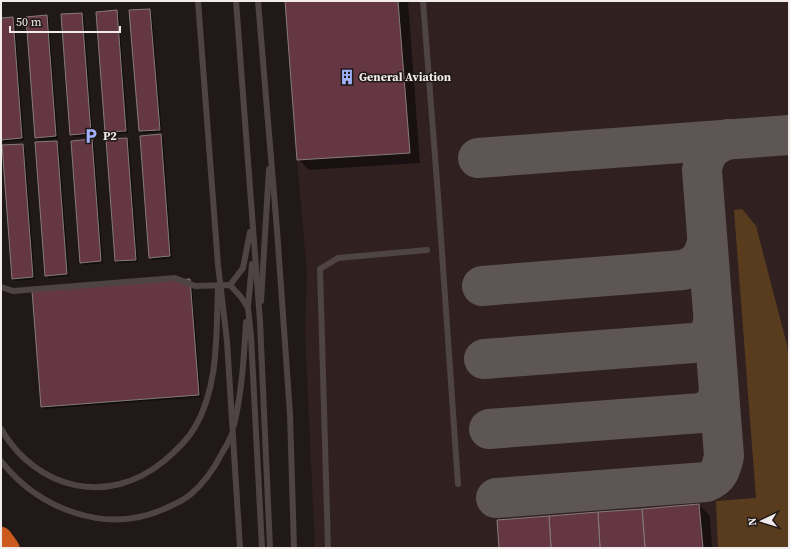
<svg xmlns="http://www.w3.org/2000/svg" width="790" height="549" font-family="'Source Serif 4',serif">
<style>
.built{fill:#302120}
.green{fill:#583c1d}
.shadow{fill:#0007}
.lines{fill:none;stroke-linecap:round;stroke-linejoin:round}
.taxiway{stroke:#5d5655;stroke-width:40}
.building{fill:#653745;stroke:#857b7d}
.lane{stroke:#4d4443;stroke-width:6}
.highway{stroke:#ca5a1e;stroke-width:21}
.labels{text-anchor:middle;stroke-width:3;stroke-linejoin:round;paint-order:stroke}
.poi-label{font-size:12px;font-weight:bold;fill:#f1ebeb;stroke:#211918;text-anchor:start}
</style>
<rect width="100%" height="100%" fill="#211918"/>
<path class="built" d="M285,1H789V548H315L305,331L307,273L297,160Z"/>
<path class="green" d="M742,209L756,226L787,345L789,365V548H718L716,501L756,498L734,210Z"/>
<g class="shadow">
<path d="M286,1H408L420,163L309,170L298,159Z"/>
<path d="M150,10L152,12L162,132L142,133L140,131Z"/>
<path d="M116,11L119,14L128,133L109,134L106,132Z"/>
<path d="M82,14L84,16L93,136L74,137L71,135Z"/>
<path d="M47,16L49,19L58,139L39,140L36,138Z"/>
<path d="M13,18L15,21L24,140L4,142L2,139L1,131V19Z"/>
<path d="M160,135L163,137L172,258L153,260L150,257Z"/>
<path d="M126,139L129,141L138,262L119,263L116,261Z"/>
<path d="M91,140L94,143L103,263L84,265L81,263Z"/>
<path d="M57,142L59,145L69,276L49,278L46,275Z"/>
<path d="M23,145L25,148L35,279L15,281L13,279Z"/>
<path d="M189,280L192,283L201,397L44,409L42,406Z"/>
<path d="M699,505L710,516L712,548H500Z"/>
</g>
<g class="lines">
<g class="taxiway">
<path d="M478,158L789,135"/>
<path d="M482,286L683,270C699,264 703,258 707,242"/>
<path d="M484,359L693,343C706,341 710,334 713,323"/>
<path d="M489,429L701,413C713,408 715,405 719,393"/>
<path d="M496,498L706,482C719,477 721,469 724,456L702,170C705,152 711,146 728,139"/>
</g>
</g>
<g class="building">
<path d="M285,1H398L410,153L297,160Z"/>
<path d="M150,9L160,130L139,131L129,10Z"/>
<path d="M117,10L126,131L105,132L96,12Z"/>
<path d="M82,13L91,133L70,135L61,14Z"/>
<path d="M47,15L56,136L35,138L26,17Z"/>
<path d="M13,17L22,138L1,140V18Z"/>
<path d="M161,134L170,256L149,258L140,136Z"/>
<path d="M127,138L136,260L115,261L106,139Z"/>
<path d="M92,139L101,261L80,263L71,141Z"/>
<path d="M57,141L67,274L45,276L35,142Z"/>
<path d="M23,144L33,277L12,279L2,145Z"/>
<path d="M190,279L199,395L41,407L32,291Z"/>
<path d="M699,504L703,548H645L642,509Z"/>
<path d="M642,509L645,548H600L598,512Z"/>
<path d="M598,512L600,548H551L549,516Z"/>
<path d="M549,516L551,548H499L497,520Z"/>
</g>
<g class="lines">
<g class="lane">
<path d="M198,1L218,265L227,341L240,548"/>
<path d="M236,1L260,321L270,548"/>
<path d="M258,1L277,230L290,414L294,548"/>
<path d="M423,1L438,195L458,484"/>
<path d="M230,285L243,268L250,232"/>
<path d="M1,287L13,291L175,278L195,286L230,285L241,297L248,308L251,336L262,548"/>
<path d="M261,301L269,169"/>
<path d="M248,306L252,264"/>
<path d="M234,425C242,392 244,356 246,322"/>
<path d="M1,429C37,490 108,507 164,461C176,451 187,441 195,427C219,386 216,334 218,288"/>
<path d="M1,461C39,509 105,535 164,509C173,505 183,501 191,494C204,483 214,469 222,453C226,447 229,441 232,434"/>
<path d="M328,548L320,269L338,258L427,250"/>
</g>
<path class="highway" d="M1,537L9,548"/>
</g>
<defs>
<symbol id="building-bare" viewBox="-9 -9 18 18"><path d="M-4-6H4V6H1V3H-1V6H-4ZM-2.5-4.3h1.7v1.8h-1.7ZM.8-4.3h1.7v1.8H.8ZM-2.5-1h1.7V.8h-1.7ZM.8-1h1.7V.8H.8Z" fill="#a2b2fd" stroke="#211918" stroke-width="2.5" paint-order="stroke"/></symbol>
<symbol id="parking-bare" viewBox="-9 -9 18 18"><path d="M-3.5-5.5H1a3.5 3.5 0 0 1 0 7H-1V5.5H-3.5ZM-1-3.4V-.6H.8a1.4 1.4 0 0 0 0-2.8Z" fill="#a2b2fd" stroke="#211918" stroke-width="2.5" paint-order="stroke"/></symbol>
</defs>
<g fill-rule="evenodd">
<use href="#building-bare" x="336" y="66" width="22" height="22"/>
<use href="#parking-bare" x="80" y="125" width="22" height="22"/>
</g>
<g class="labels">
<g class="poi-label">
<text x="359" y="81">General Aviation</text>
<text x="103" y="140">P2</text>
</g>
</g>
<rect width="790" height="549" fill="none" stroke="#f1ebeb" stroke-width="4"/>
<g transform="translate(762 521) rotate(266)" stroke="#211918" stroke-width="3" paint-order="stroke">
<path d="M0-3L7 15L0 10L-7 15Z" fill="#f1ebeb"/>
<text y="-6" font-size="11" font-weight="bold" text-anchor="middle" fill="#f1ebeb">N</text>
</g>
<path d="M10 26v6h110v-6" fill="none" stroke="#f1ebeb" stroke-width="2"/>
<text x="16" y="26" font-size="12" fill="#f1ebeb" stroke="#211918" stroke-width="3" paint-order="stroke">50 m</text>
</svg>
